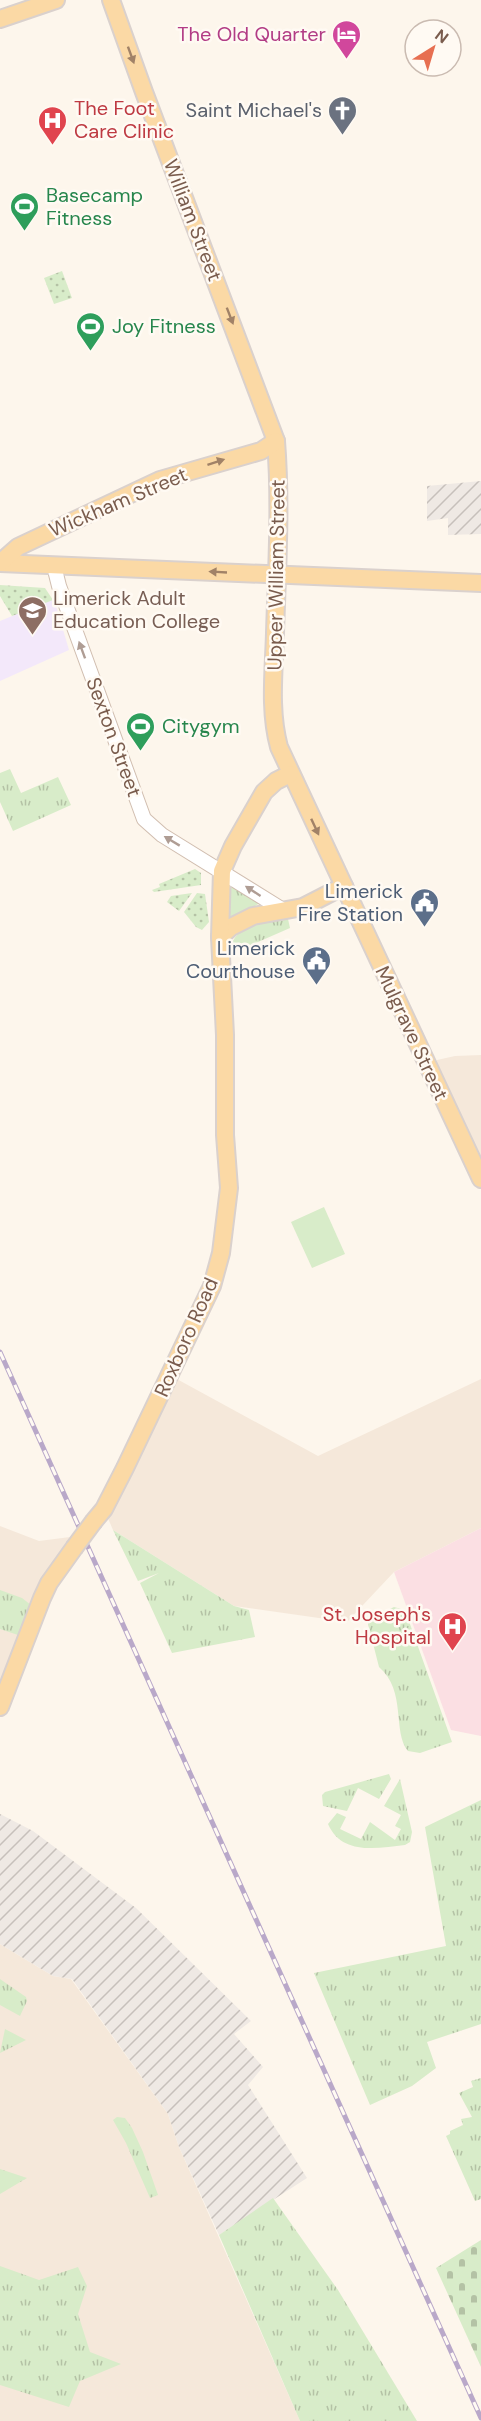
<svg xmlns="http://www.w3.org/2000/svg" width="481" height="2421" font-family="'DM Sans',sans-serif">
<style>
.residential{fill:#f5e8da}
.industrial{fill:url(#industrial-furrows)}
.education{fill:#f3e8fa}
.medical{fill:#fbdfe3}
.grass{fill:url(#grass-tufts)}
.cemetery{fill:url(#cemetery-stones)}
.park{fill:url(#park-dots)}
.garden{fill:#d8ecc9}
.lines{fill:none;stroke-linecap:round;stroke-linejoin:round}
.minor-casing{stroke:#d1beb0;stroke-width:16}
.major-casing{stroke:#dad1cd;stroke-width:20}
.minor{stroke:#fff;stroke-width:14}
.major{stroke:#fbd9a5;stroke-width:16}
.rail-casing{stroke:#b9a8c9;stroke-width:5}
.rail{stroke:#fffaf3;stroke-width:3;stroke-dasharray:9;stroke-linecap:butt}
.major-bridge-casing{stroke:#dad1cd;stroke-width:20;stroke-linecap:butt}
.major-bridge{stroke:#fbd9a5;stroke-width:16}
.oneway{fill:#a18267}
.oneway2{fill:#af9d94}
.labels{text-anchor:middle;stroke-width:5;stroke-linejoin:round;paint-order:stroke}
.hotel-label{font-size:20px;fill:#b23c85;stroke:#fffaf3;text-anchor:end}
.health-label{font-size:20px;fill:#be3a42;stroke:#fffaf3;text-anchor:start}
.worship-label{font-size:20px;fill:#5b616d;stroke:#fffaf3;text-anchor:end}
.leisure-label{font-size:20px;fill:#27864d;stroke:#fffaf3;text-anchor:start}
.street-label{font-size:20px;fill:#7a5c4d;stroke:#fffaf3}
.education-label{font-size:20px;fill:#785e54;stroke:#fffaf3;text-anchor:start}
.service-label{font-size:20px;fill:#4e5e75;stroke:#fffaf3;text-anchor:end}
</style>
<defs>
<pattern id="industrial-furrows" width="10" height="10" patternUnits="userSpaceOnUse" patternTransform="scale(1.5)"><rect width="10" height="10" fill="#efe9e4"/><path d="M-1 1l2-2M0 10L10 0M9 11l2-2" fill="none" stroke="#c7c0bb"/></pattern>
<pattern id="grass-tufts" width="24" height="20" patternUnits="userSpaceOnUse" patternTransform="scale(1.5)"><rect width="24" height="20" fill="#d8ecc9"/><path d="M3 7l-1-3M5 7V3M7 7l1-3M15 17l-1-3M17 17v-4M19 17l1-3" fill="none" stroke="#b4c2a5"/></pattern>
<pattern id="cemetery-stones" width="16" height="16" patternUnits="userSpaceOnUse" patternTransform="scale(1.5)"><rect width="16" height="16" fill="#d8ecc9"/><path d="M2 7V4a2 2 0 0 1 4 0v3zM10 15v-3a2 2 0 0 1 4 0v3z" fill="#b4c2a5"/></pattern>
<pattern id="park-dots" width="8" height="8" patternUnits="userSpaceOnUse" patternTransform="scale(1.5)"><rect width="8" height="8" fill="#d8ecc9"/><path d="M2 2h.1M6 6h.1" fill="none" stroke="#b4c2a5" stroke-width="1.8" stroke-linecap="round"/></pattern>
</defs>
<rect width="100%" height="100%" fill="#fdf6ec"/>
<g class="residential">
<path d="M481,1055V1163L436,1066L437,1060L455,1056Z"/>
<path d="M175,1378L318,1456L481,1379V1528L394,1572L347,1622L234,1606L113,1530L107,1516Z"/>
<path d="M0,1526L39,1541L70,1537L47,1573L0,1685Z"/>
<path d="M0,1944L53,1976L71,1979L168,2114L179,2147L300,2421H0Z"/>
</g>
<g class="industrial">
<path d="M481,481V534L448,535V518L427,521V486Z"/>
<path d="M0,1814L33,1831L136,1908L251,2021L234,2034L263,2067L248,2085L307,2178L219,2235L179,2147L168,2114L72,1979L53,1976L0,1944Z"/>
</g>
<path class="education" d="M54,599L69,650L0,681V621Z"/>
<path class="medical" d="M481,1528V1736L451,1730L394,1572Z"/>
<g class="grass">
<path d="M10,769L21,793L58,777L71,805L13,831L0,802V773Z"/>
<path d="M230,885L260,903L228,921L227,887Z"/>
<path d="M288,919L290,928L231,954C228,925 268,921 288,919Z"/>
<path d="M113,1530L234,1606L249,1610L255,1637L172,1653L140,1583L159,1573L138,1581Z"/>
<path d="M0,1590L22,1598L31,1605L18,1635L0,1629Z"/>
<path d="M394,1607L405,1610L452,1742L420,1753L408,1751C392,1732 407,1691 379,1667L367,1620Z"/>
<path d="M389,1774L391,1779L379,1799L358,1788L347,1811L323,1806L322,1795L325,1792Z"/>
<path d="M400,1779L412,1832L410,1842L405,1845C378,1848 342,1856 328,1824L337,1813L346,1817L340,1829L361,1839L370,1822L395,1840L401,1829L395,1826L401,1815L384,1806Z"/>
<path d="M481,1800V2024L427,2042L436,2068L412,2086L370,2105L314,1973L446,1946L425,1827Z"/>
<path d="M0,1979L26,1997L27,2001L20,2016L0,2005Z"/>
<path d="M5,2029L26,2040L0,2053Z"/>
<path d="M481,2078V2199L475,2201L446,2136L450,2134V2131L463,2125L461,2119L472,2117L459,2093L473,2087L471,2081Z"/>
<path d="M117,2117L125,2118L132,2128L143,2152L158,2195L150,2198L126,2143L113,2120Z"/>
<path d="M0,2169L27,2178L0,2194Z"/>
<path d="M273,2198L338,2290L417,2421H300L219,2235Z"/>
<path d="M0,2266L39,2280L78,2267L87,2286L78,2314L90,2352L121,2364L80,2381L69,2407L0,2385Z"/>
</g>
<path class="cemetery" d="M481,2240V2367L436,2268Z"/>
<g class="park">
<path d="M62,271L72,298L54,304L44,278Z"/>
<path d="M0,585L45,588L53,600L12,616L0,596Z"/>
<path d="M195,869L201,873V885L154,892L152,890L160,887L159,884Z"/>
<path d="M192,893L179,911L167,902L171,896Z"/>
<path d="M197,893L205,894L209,922L202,930L196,927L184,912Z"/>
</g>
<path class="garden" d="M324,1207L345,1254L312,1268L291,1222Z"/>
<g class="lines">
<defs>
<path id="minor" d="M54,566L59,586L144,819L162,835L283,910"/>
<g id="major">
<path d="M111,0L144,92L276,441C281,504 277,569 275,633C274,671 269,710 279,747L481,1179"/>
<path d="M0,19L56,0"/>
<path d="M0,563L481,583"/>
<path d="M0,563L18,547L160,480L261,451L276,441"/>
<path d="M220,937L231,927L253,916L303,907L344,886"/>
<path d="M94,1521L104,1509L125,1468L212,1286L221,1253L229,1188L225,1135V1035L220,937L222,871L233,846L264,792L276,781L290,774"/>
<path d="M0,1707L42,1598L49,1583L74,1548"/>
</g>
</defs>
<use href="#minor" class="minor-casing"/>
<use href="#major" class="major-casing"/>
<use href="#minor" class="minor"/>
<use href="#major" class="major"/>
<defs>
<path id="rail" d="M0,1352L481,2418"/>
</defs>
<use href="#rail" class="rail-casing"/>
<use href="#rail" class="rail"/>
<defs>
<path id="major-bridge" d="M74,1548L94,1521"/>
</defs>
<use href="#major-bridge" class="major-bridge-casing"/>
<use href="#major-bridge" class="major-bridge"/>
</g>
<defs><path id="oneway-solid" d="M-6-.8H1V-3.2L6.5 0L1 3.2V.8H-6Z" transform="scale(1.5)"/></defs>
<g class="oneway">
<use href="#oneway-solid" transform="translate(131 55) rotate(70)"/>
<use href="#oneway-solid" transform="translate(230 316) rotate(69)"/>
<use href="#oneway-solid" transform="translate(216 462) rotate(-18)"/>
<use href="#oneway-solid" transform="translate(218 572) rotate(-177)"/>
<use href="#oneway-solid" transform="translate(315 827) rotate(65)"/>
</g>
<g class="oneway2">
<use href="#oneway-solid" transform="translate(82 650) rotate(-110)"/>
<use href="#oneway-solid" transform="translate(172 841) rotate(-149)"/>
<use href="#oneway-solid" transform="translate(253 891) rotate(-147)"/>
</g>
<defs>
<symbol id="hotel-pin" viewBox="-11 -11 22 30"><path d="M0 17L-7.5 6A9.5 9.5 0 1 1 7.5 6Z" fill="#d1479c" stroke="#fffaf3"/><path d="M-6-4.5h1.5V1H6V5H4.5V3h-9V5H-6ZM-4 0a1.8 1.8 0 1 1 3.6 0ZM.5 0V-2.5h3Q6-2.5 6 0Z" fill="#fff"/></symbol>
<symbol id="church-pin" viewBox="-11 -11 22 30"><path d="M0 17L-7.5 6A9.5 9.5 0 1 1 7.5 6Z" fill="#6b7280" stroke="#fffaf3"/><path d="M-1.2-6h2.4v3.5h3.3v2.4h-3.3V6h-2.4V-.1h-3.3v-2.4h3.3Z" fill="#fff"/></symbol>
<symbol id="hospital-pin" viewBox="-11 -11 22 30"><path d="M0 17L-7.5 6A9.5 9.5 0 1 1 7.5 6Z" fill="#e0444e" stroke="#fffaf3"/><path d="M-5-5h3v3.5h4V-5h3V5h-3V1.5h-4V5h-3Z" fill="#fff"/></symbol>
<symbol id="stadium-pin" viewBox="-11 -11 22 30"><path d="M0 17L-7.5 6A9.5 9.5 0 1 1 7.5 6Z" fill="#2e9e5b" stroke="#fffaf3"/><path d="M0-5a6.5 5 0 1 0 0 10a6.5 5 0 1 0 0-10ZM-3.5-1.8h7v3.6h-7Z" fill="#fff"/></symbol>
<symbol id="university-pin" viewBox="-11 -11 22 30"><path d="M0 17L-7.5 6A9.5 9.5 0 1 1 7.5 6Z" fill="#8d6e63" stroke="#fffaf3"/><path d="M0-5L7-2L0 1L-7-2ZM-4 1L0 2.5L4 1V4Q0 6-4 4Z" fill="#fff"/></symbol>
<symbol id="civic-pin" viewBox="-11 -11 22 30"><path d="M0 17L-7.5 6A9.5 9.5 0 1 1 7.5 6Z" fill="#5c6f8a" stroke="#fffaf3"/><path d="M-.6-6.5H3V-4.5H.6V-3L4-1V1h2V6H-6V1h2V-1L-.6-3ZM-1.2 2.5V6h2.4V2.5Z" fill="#fff"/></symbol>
</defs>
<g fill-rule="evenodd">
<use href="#hotel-pin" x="330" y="18" width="33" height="45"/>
<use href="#church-pin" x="326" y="94" width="33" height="45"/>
<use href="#hospital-pin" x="36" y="104" width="33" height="45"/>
<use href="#stadium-pin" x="8" y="190" width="33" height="45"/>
<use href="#stadium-pin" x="74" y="310" width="33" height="45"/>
<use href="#university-pin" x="16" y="594" width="33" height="45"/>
<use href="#stadium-pin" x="124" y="710" width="33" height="45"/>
<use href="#civic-pin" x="408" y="886" width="33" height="45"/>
<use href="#civic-pin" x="300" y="944" width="33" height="45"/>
<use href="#hospital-pin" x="436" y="1610" width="33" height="45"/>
</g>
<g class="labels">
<g class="hotel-label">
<text x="326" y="41">The Old Quarter</text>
</g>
<g class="health-label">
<text x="74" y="115">The Foot<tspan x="74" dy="23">Care Clinic</tspan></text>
<text x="431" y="1621" text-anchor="end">St. Joseph's<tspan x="431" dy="23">Hospital</tspan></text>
</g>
<g class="worship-label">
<text x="322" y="117">Saint Michael's</text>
</g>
<g class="leisure-label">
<text x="46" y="202">Basecamp<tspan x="46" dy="23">Fitness</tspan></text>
<text x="112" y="333">Joy Fitness</text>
<text x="162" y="733">Citygym</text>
</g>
<g class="street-label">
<text transform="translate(193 220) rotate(69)" y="7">William Street</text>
<text transform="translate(118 502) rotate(-23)" y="7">Wickham Street</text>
<text transform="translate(276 575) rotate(-89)" y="7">Upper William Street</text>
<text transform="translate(114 737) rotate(70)" y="7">Sexton Street</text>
<text transform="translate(412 1033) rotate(65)" y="7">Mulgrave Street</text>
<text transform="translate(186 1337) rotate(-66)" y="7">Roxboro Road</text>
</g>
<g class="education-label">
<text x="53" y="605">Limerick Adult<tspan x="53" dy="23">Education College</tspan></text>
</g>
<g class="service-label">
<text x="403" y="898">Limerick<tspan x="403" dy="23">Fire Station</tspan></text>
<text x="295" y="955">Limerick<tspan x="295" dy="23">Courthouse</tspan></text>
</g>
</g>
<g transform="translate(433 48) rotate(37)"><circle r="28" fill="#fffaf3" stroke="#cabbb1" stroke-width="1.5"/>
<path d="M0-4.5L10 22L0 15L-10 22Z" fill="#e76f51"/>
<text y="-9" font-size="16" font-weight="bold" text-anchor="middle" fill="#7a5c4d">N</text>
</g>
</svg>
